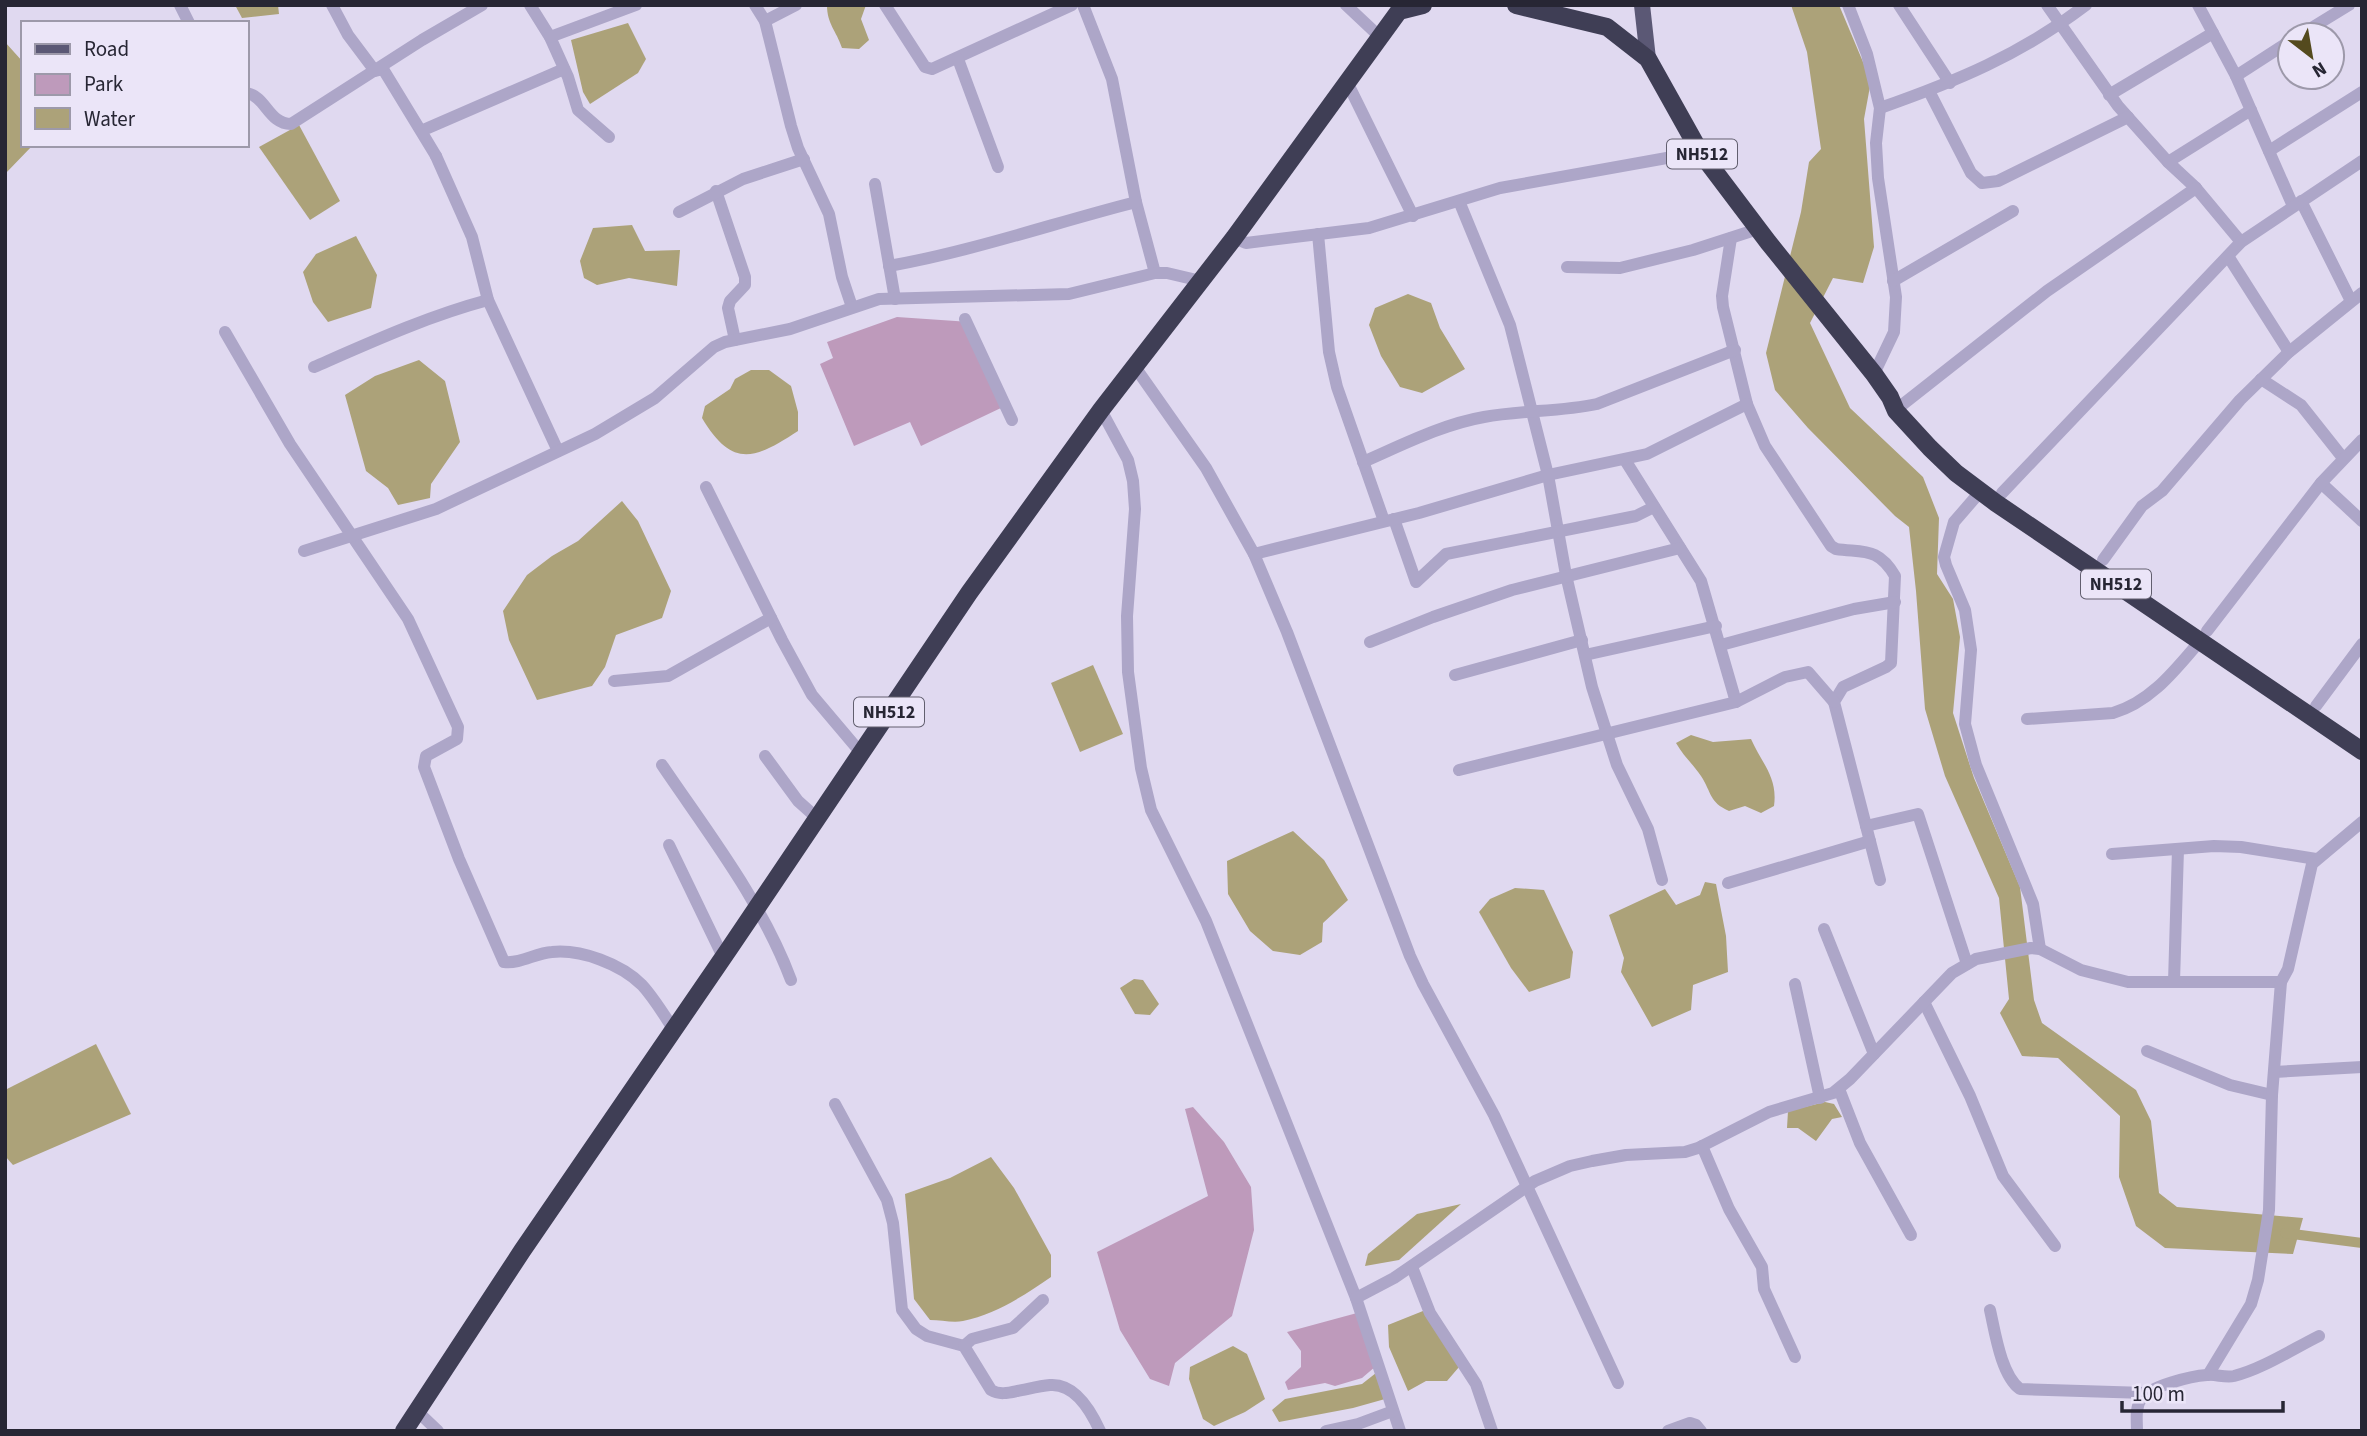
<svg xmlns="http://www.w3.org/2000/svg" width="2367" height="1436" font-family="'Source Sans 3',sans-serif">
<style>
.green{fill:#be9abb}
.water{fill:#aca279}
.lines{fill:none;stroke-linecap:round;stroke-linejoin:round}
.canal{stroke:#aca279;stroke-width:10}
.minor{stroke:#ada6c8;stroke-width:12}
.major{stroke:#5b5875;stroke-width:16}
.highway{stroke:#3f3e55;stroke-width:18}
.labels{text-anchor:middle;stroke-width:7;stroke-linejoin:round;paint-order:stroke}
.shield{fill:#ebe5f8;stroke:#625f6f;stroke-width:2}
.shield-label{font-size:18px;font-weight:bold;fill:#272634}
</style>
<rect width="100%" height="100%" fill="#e0d9f0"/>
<g class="green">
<path d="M897,317L970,322L1003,407L921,446L910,422L854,446L820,364L833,358L827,342Z"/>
<path d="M1193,1107L1224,1142L1251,1187L1254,1230L1232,1316L1175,1363L1169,1386L1150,1379L1120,1330L1097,1252L1208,1196L1185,1109Z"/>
<path d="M1357,1313L1376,1366L1362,1378L1335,1386L1325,1383L1288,1390L1285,1382L1301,1367V1351L1287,1332Z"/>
</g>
<g class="water">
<path d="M235,5H278L279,14L242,18Z"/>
<path d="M827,5H866L861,19L869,40L859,49L842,48C836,30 827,24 827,5Z"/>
<path d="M1791,5H1839L1871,81L1864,119L1874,247L1863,283L1833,278L1810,323L1850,408L1923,477L1939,518L1937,574L1953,599L1960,637L1953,713L1974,778L2020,887L2034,1000L2042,1023L2136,1090L2151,1121L2159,1193L2177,1207L2303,1218L2293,1254L2165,1248L2136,1226L2119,1177L2120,1116L2058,1058L2022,1056L2000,1013L2009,999L1999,898L1945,776L1925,709L1916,591L1909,527L1895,516L1808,428L1775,390L1766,353L1801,212L1809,162L1821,149L1807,52Z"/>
<path d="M628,23L646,59L638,73L590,104L583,92L571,40Z"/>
<path d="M5,42L23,62V145H33L5,174Z"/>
<path d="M299,125L340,201L310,220L259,147Z"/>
<path d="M632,225L645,251L680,250L677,286L629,278L597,285L584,278L580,261L593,228Z"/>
<path d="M356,236L377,275L371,308L328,322L313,302L303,272L316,254Z"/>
<path d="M1408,294L1431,303L1440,328L1465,369L1422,393L1400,387L1381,356L1369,325L1375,308Z"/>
<path d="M419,360L445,381L460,442L431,484L430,498L398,505L388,488L366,471L345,395L375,376Z"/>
<path d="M751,370H769L791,386L798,412V431C754,460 732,468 702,418L705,406L730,389L735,379Z"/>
<path d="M622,501L638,521L671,591L662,618L616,635L605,667L592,686L537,700L509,640L503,611L527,575L552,556L578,541Z"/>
<path d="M1093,665L1123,734L1080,752L1051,683Z"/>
<path d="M1691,735L1713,742L1751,739C1762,764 1778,777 1774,806L1761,813L1745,806L1729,811C1709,802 1712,793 1701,776C1693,764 1684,757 1676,743Z"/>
<path d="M1293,831L1324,860L1348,900L1323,923L1322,942L1300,955L1273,951L1250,931L1228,894L1227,861Z"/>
<path d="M1705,882L1716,884L1726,936L1728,972L1693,985L1691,1010L1652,1027L1621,972L1624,958L1609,915L1665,889L1676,905L1700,895Z"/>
<path d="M1515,888L1544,890L1573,952L1570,978L1529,992L1511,968L1479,912L1490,899Z"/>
<path d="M1134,979L1143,980L1159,1004L1150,1015L1135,1014L1120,988Z"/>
<path d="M96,1044L131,1114L13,1165L5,1156V1090Z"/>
<path d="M1825,1102L1834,1104L1842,1117L1832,1119L1816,1141L1798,1128H1787L1788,1111Z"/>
<path d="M991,1157L1014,1188L1051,1255V1277C1025,1295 996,1314 963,1321C953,1323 941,1320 930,1320L914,1299L905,1194L950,1178Z"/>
<path d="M1461,1204L1399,1260L1365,1266L1368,1254L1417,1214Z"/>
<path d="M1423,1311L1459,1367L1447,1381H1426L1408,1391L1389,1347L1388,1325Z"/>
<path d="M1233,1346L1247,1354L1265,1399L1245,1412L1214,1426L1203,1419L1189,1379L1190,1367Z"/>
<path d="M1376,1373L1385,1399L1353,1408L1279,1422L1272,1410L1285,1399L1362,1384Z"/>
</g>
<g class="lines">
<path class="canal" d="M2285,1233L2362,1243"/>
<g class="minor">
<path d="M180,5L189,23"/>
<path d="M332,5L348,35L375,71L383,69L436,156L421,131L564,69"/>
<path d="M530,5L550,37L568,77L578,110L609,137"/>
<path d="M755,5L765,21L791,126L798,148L829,214L842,277L852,307"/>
<path d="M885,5L925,67L932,69L1072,5"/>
<path d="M1083,5L1112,79L1136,202L1155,273"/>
<path d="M1346,5L1380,37"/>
<path d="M1848,5L1867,54L1880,108L1876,143L1878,178L1896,297L1894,332L1874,374"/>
<path d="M1899,5L1950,83"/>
<path d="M2047,5L2118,106L2168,162L2196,188L2241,242"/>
<path d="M2198,5L2236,76L2293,206"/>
<path d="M765,21L796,5"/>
<path d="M2300,35L2349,5"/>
<path d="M550,37L636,5"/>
<path d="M958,59L998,167"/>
<path d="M2236,76L2290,41"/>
<path d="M1347,82L1413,216"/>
<path d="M1929,91L1971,173L1982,183L1998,181L2128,117"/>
<path d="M247,93C266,97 269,124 291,124L422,40L482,5"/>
<path d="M2109,95L2213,33"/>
<path d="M1880,108C1957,81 2020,55 2086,5"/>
<path d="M2269,151L2362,92"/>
<path d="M436,156L472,237L488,300L558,451"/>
<path d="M2168,162L2251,110"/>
<path d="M875,184L895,299"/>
<path d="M716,191L745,277V285L730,301L728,308L735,340"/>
<path d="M1459,201L1510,325L1548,475L1566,575L1592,687L1617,765L1648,829L1662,880"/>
<path d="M2301,201L2351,301"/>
<path d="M679,212L743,179L804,159"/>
<path d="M1318,234L1329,352L1337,387L1384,521"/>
<path d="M1234,238L1246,243L1369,228L1500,188L1700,152"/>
<path d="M1731,238L1722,296L1723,307L1747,404L1765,446L1831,546L1836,549C1864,553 1878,547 1895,576L1891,663L1886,667L1843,687L1834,702L1880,880"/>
<path d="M2228,256L2289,352"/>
<path d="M889,266C973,251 1054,223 1136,202"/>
<path d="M1567,267L1620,268L1693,250L1758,229"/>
<path d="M1893,281L2013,211"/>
<path d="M965,319L1012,420"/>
<path d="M225,332L290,444L408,619L458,727L457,739L426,756L424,767L459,859L504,962C521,964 535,953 552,952C581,949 621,964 642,985C654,998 664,1015 674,1030"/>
<path d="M314,367C371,342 428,316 488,300"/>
<path d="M1135,367L1206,468L1254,554L1287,632L1410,956L1423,984L1494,1115L1618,1383"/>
<path d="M2261,379L2301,405L2343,458"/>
<path d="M1902,405L2047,291L2196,188"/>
<path d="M1101,410L1128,460L1133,481L1135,509L1127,616L1128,672L1141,768L1151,810L1206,921L1356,1298L1400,1431"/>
<path d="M1625,460L1701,581L1736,702"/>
<path d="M1363,462C1402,445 1443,424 1484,417C1522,410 1560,412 1597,404L1735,350"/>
<path d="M2321,483L2362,521"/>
<path d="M706,487L782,640L812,695L861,753"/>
<path d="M1980,492L1954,522L1944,557L1946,565L1965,610L1971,650L1965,724L1976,765L2033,904L2040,949"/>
<path d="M2002,493L2241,242L2362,161"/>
<path d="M1394,519L1416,582L1446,554L1636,516L1654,507"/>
<path d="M304,551L436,509L595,434L655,398L714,347L725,342L790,329L879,299L1069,294L1155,273H1167L1201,281"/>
<path d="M1254,554L1419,513L1548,475L1647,454L1747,404"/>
<path d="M2103,560L2142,506L2162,491L2240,400L2289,352L2362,293"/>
<path d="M2207,631L2321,483L2362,440"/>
<path d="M1370,642L1433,617L1512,590L1680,548"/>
<path d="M1721,645L1854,609L1895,602"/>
<path d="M1585,655L1716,626"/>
<path d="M1455,675L1582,640"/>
<path d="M614,681L668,676L771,618"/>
<path d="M2316,706L2362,644"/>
<path d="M2027,719L2113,713C2151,702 2175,670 2200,641"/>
<path d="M765,756L798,801L817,818"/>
<path d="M662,765C708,833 762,902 791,980"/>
<path d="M1459,770L1736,702L1785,677L1808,672L1834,702"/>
<path d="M1866,826L1918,814L1967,964"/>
<path d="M669,845L723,957"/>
<path d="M2112,854L2214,846L2241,847L2316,859"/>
<path d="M1728,883L1870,841"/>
<path d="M1824,929L1874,1054"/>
<path d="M2174,982L2178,849"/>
<path d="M1795,984L1820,1098"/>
<path d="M1924,1002L1970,1096L2003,1176L2055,1246"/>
<path d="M2147,1051L2230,1085L2272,1095"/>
<path d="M2274,1072L2362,1067"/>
<path d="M1839,1089L1860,1143L1911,1235"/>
<path d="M835,1104L887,1200L893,1223L902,1310L916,1329L927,1336L964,1346L991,1390C999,1395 1008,1393 1017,1391C1028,1389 1039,1386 1050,1385C1075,1383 1091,1411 1100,1431"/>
<path d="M1702,1146L1729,1209L1762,1267L1764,1289L1795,1357"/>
<path d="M1412,1267L1430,1313L1476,1384L1492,1431"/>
<path d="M1356,1298L1394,1278L1535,1181L1570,1166L1592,1161L1626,1155L1685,1152L1698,1148L1769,1112L1833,1093L1850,1079L1952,973L1976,959L2031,948L2040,949L2081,970L2128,982H2281"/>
<path d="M1990,1310C1995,1332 2001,1375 2020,1389L2146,1393"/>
<path d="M964,1346L972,1339L1013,1328L1043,1300"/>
<path d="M2208,1375L2251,1304L2258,1280L2269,1210L2272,1095L2281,982L2288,969L2312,864L2362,822"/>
<path d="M417,1411L438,1431"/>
<path d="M1326,1431L1358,1424L1393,1411"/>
<path d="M1668,1431L1690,1423L1696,1425L1701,1431"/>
<path d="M2137,1431C2137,1420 2135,1408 2141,1399C2149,1386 2192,1376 2207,1375C2216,1374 2225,1378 2234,1376C2262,1369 2293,1349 2319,1336"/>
</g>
<path class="major" d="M1642,5L1648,59"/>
<g class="highway">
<path d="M1516,5L1607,27L1648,59L1700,152L1768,242L1874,374L1890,397L1896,411L1930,448L1956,473L1996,503L2362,751"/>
<path d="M404,1431L522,1251L729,949L969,593L1101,410L1234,238L1399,11L1423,5"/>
</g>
</g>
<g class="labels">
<g class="shield">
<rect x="1667" y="139.5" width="70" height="29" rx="5"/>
<rect x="2081" y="569.5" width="70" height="29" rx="5"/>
<rect x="854" y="697.5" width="70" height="29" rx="5"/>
</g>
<g class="shield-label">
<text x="1702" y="160">NH512</text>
<text x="2116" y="590">NH512</text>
<text x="889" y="718">NH512</text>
</g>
</g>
<rect width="2367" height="1436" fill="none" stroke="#272634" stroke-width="14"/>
<rect x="21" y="21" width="228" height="126" fill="#ebe5f8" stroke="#9d99aa" stroke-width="2"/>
<rect x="35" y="44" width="35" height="10" fill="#5b5875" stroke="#9d99aa" stroke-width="2"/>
<text x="84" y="56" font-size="21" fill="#272634">Road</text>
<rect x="35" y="74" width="35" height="21" fill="#be9abb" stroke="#9d99aa" stroke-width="2"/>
<text x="84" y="91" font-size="21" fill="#272634">Park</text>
<rect x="35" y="108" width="35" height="21" fill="#aca279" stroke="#9d99aa" stroke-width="2"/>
<text x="84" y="126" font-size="21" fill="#272634">Water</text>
<g transform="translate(2311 56) rotate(149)"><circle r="33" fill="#ebe5f8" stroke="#9d99aa" stroke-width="2"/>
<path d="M0-5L12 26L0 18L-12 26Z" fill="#544a1e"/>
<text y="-10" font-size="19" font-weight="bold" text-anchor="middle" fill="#272634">N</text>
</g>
<path d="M2122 1401v10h161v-10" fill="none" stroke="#272634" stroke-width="3.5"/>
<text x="2132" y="1401" font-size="21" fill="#272634" stroke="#ebe5f8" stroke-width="5" paint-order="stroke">100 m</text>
</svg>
